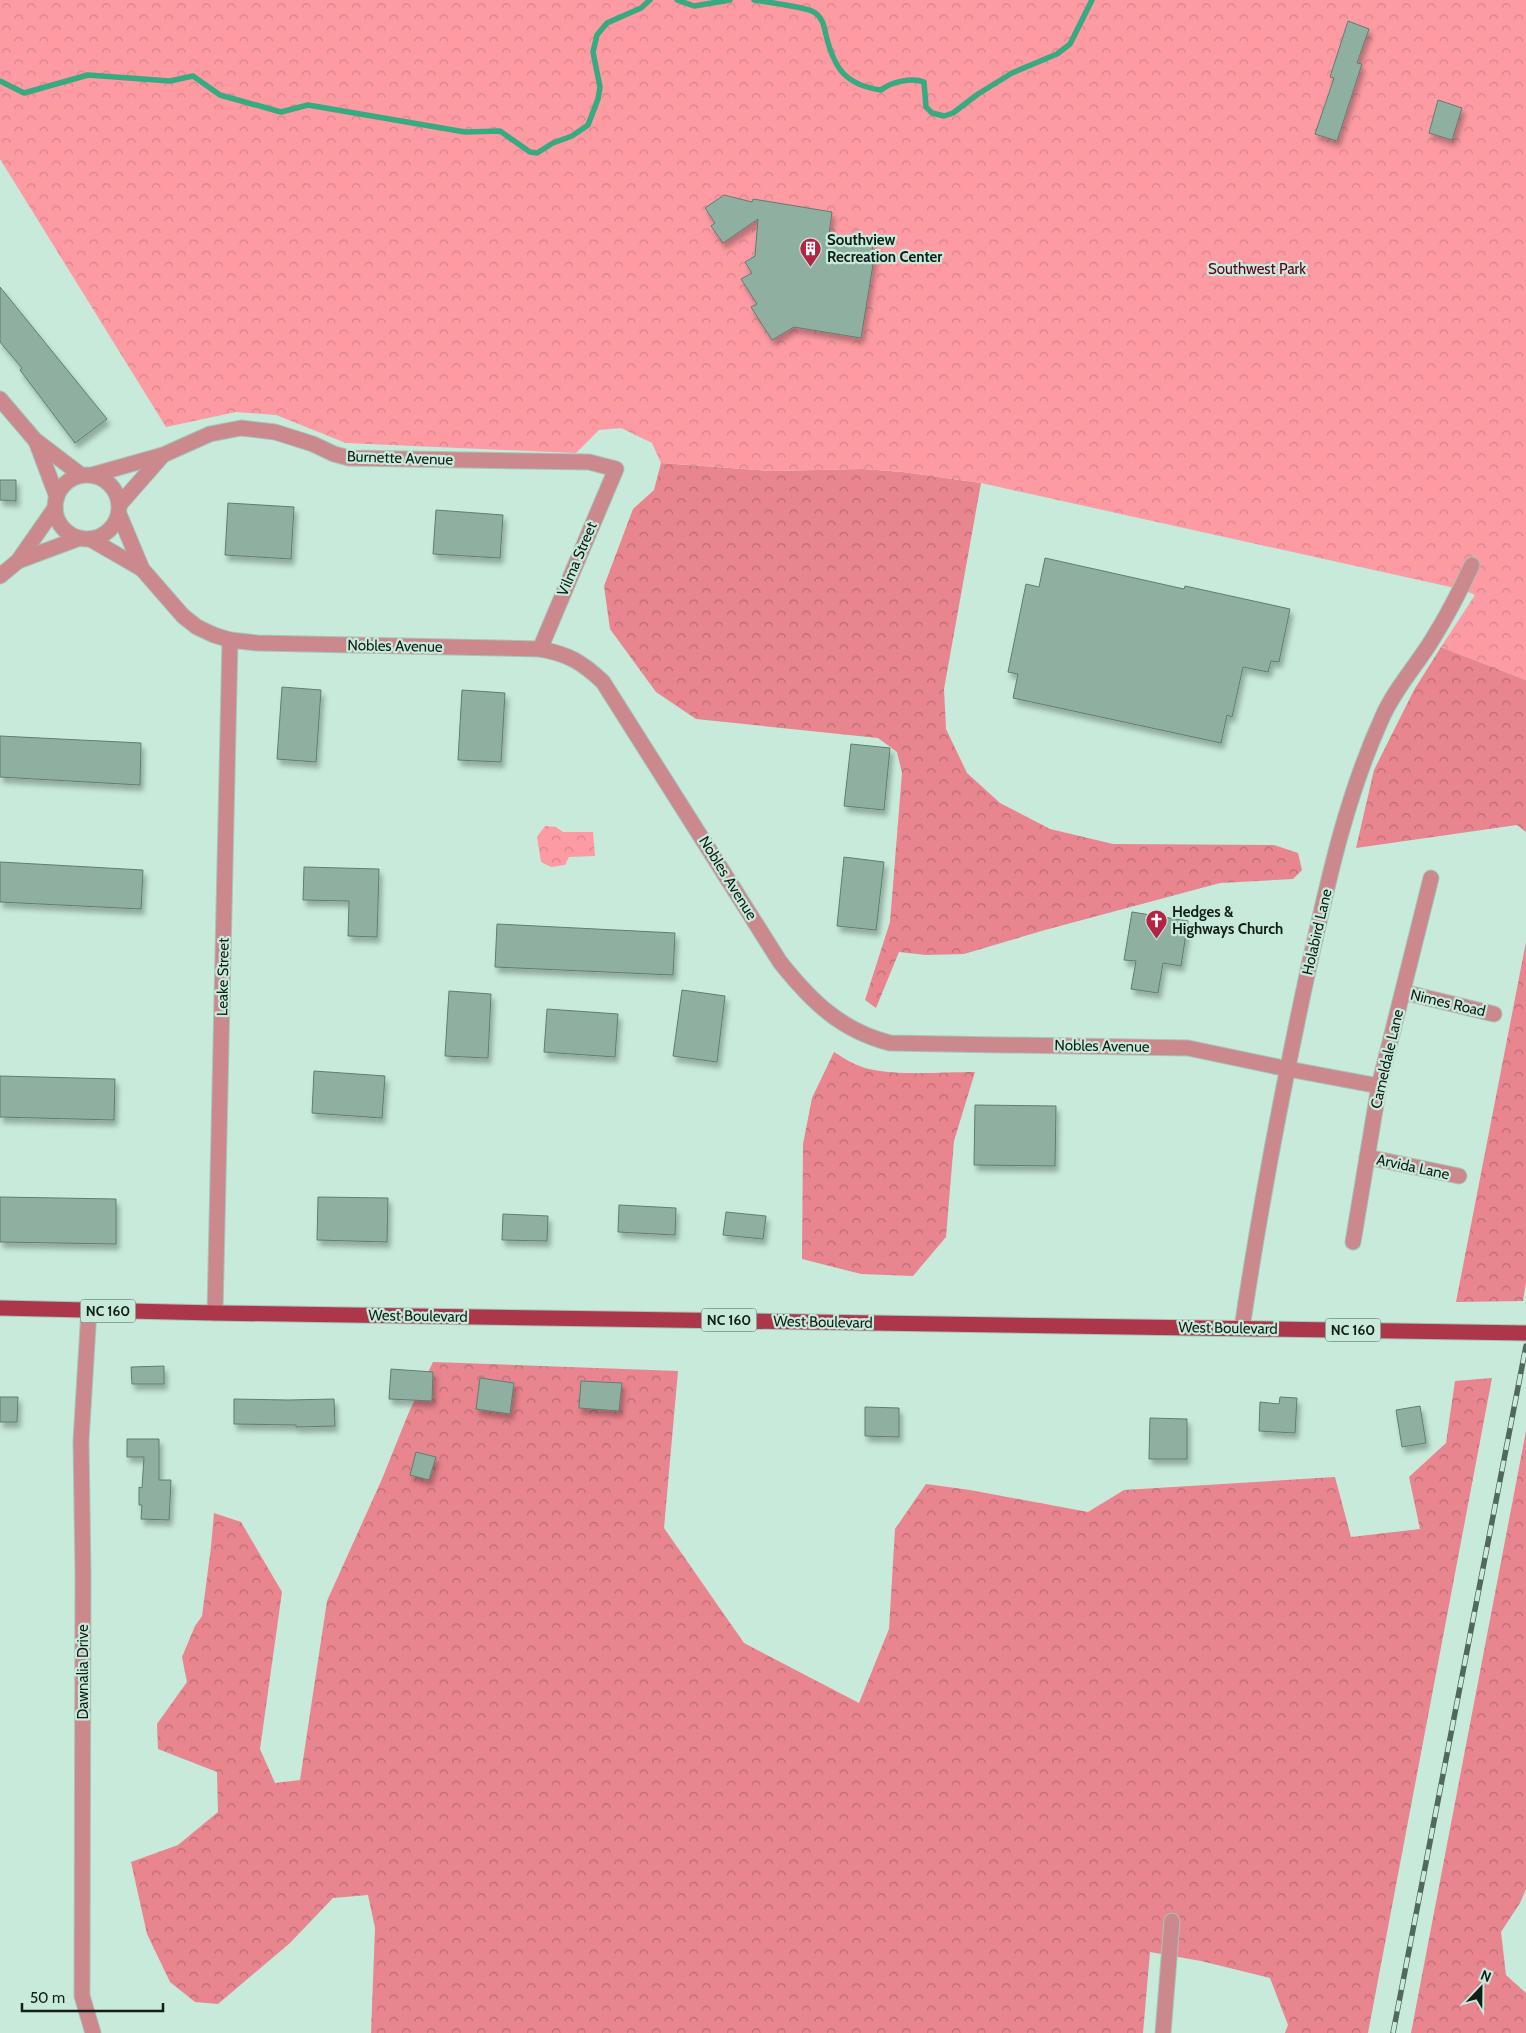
<svg xmlns="http://www.w3.org/2000/svg" width="1526" height="2033" font-family="Cabin,sans-serif">
<style>
.forest{fill:url(#forest-crowns)}
.park{fill:url(#park-crowns)}
.lines{fill:none;stroke-linecap:round;stroke-linejoin:round}
.stream{stroke:#36aa80;stroke-width:5.5}
.building{fill:#8fb0a0;stroke:#5e7e70;filter:url(#shadow)}
.minor-casing{stroke:#a6c5b7;stroke-width:17}
.major-casing{stroke:#a6c5b7;stroke-width:17}
.minor{stroke:#cb898e;stroke-width:15}
.major{stroke:#ac364a;stroke-width:15}
.rail-casing{stroke:#52675d;stroke-width:5.5}
.rail{stroke:#c7eada;stroke-width:4;stroke-dasharray:11;stroke-linecap:butt}
.labels{text-anchor:middle;stroke-width:4.5;stroke-linejoin:round;paint-order:stroke}
.shield{fill:#c7eada;stroke:#485c53;stroke-width:1}
.shield-label{font-size:14px;font-weight:bold;fill:#121f19}
.poi-label{font-size:15px;font-weight:bold;fill:#121f19;stroke:#c7eada;text-anchor:start}
.park-label{font-size:15px;fill:#5d011b;stroke:#c7eada}
.street-label{font-size:15px;fill:#121f19;stroke:#c7eada}
</style>
<defs>
<pattern id="forest-crowns" width="20" height="18" patternUnits="userSpaceOnUse" patternTransform="scale(1.25)"><rect width="20" height="18" fill="#e8858e"/><path d="M2 6a3 3 0 1 1 6 0M12 15a3 3 0 1 1 6 0" fill="none" stroke="#bb6c73"/></pattern>
<pattern id="park-crowns" width="20" height="18" patternUnits="userSpaceOnUse" patternTransform="scale(1.25)"><rect width="20" height="18" fill="#fd9aa2"/><path d="M2 6a3 3 0 1 1 6 0M12 15a3 3 0 1 1 6 0" fill="none" stroke="#d8848b"/></pattern>
<filter id="shadow"><feDropShadow dx="3" dy="5.5" stdDeviation="2.5" flood-color="#0004"/></filter>
</defs>
<rect width="100%" height="100%" fill="#c7eada"/>
<g class="forest">
<path d="M661,463L771,471L863,469L903,472L981,483L944,689L946,729L967,773L1000,803L1050,829L1113,844L1274,845L1298,853L1302,870L1293,879L1220,883L1045,930L964,954L926,955L899,952L876,1008L865,1000L890,922L902,773L897,752L878,738L696,719L656,692L610,629L604,586L633,509L654,490Z"/>
<path d="M1441,647L1526,680V832L1517,825L1356,848L1374,770L1414,690Z"/>
<path d="M1526,942V1282L1523,1301L1456,1302Z"/>
<path d="M834,1052C845,1059 856,1066 869,1069C899,1076 943,1072 975,1072L954,1141L946,1237L913,1276L861,1274L802,1259L803,1144L812,1098Z"/>
<path d="M433,1362L678,1371L664,1528L744,1643L859,1703L889,1629L895,1529L926,1484L970,1490L1088,1512L1124,1490L1335,1477L1351,1537L1420,1529L1409,1477L1446,1443L1455,1381L1492,1378L1368,2033H1285L1288,2025L1270,1978L1201,1961L1150,1952L1143,2033H371L375,1928L368,1895L333,1898L290,1943L218,2004L195,2002L170,1982L147,1934L131,1862L178,1845L218,1812L217,1772L158,1749L157,1724L187,1682L182,1657L195,1626L202,1616L211,1547L214,1513L241,1522L282,1592L260,1749L275,1783L300,1780L327,1601L382,1479L409,1412Z"/>
<path d="M1526,1431V1889L1520,1903L1501,1932L1506,1975L1526,1993V2033H1411Z"/>
</g>
<g class="park">
<path d="M0,0H1526V680L1441,647L1475,595L1464,590L981,483L903,472L863,469L771,471L661,463L652,443L621,428L599,430L576,453L346,443L276,415L236,412L166,427L0,159Z"/>
<path d="M545,826L556,827L563,832H593L595,856L569,857L565,865L551,867L541,862L537,837Z"/>
</g>
<g class="lines">
<g class="stream">
<path d="M677,0L694,6L730,0"/>
<path d="M754,0C766,2 806,7 814,12C823,18 824,26 826,35C834,68 845,85 881,90C891,82 912,77 924,82L926,107L932,113L944,116L953,113L978,94L1012,73L1057,54L1070,44L1092,0"/>
<path d="M0,81L24,93L88,75L170,81L193,76L220,95L281,112L308,105L465,132L500,131L530,152L537,153L553,143L572,136L588,125L598,99L600,87L593,52L597,35L607,23L641,8L650,0"/>
</g>
</g>
<g class="building">
<path d="M1348,21L1369,29L1357,63L1362,64L1337,141L1315,134L1334,78L1330,77Z"/>
<path d="M1438,100L1462,108L1452,140L1429,133Z"/>
<path d="M724,195L752,202L753,199L832,212L829,234L873,242L872,251L875,252L861,338L794,327L772,340L751,307L757,304L741,279L752,273L745,262L755,256L758,219L723,243L711,226L715,223L705,208Z"/>
<path d="M0,287L107,419L75,443L20,370L22,368L0,342Z"/>
<path d="M0,480H16V501L0,500Z"/>
<path d="M228,503L294,507L291,559L225,555Z"/>
<path d="M436,510L503,515L500,558L433,554Z"/>
<path d="M1045,558L1184,589L1185,586L1290,609L1279,662L1271,661L1268,672L1243,667L1232,717L1227,715L1221,743L1013,698L1018,674L1008,672L1026,584L1039,587Z"/>
<path d="M282,687L321,690L316,762L277,759Z"/>
<path d="M462,690L505,693L501,762L458,760Z"/>
<path d="M0,736L141,743L140,785L0,777Z"/>
<path d="M851,744L890,748L884,810L844,806Z"/>
<path d="M844,857L884,862L876,930L837,926Z"/>
<path d="M0,862L143,870L141,909L0,902Z"/>
<path d="M304,867L379,869L377,937L348,936L349,901L303,900Z"/>
<path d="M1132,912L1188,921L1181,966L1163,963L1158,993L1131,989L1136,961L1124,960Z"/>
<path d="M497,924L675,933L673,975L495,967Z"/>
<path d="M682,990L725,996L717,1062L673,1056Z"/>
<path d="M449,991L491,994L488,1058L445,1056Z"/>
<path d="M547,1009L618,1014L615,1057L544,1052Z"/>
<path d="M314,1071L385,1076L382,1118L312,1113Z"/>
<path d="M0,1076L115,1079L114,1120L0,1117Z"/>
<path d="M975,1105L1056,1106L1055,1166L974,1165Z"/>
<path d="M0,1197L116,1199V1244L0,1242Z"/>
<path d="M318,1197L388,1198L387,1242L317,1240Z"/>
<path d="M619,1205L676,1208L675,1235L618,1232Z"/>
<path d="M726,1212L766,1216L763,1239L723,1235Z"/>
<path d="M503,1214L548,1216L547,1241L502,1240Z"/>
<path d="M164,1366V1384H132L131,1367Z"/>
<path d="M391,1369L433,1372L432,1401L389,1399Z"/>
<path d="M480,1378L514,1383L510,1414L476,1409Z"/>
<path d="M581,1381L622,1383L619,1411L579,1408Z"/>
<path d="M0,1397H18L17,1422H0Z"/>
<path d="M1280,1397L1297,1398L1295,1433L1259,1431L1260,1402L1279,1404Z"/>
<path d="M234,1399L288,1400L334,1399L335,1426L296,1427V1425L234,1424Z"/>
<path d="M1420,1406L1426,1443L1402,1447L1396,1410Z"/>
<path d="M865,1407L899,1408V1437L865,1436Z"/>
<path d="M1150,1418L1187,1419V1459H1149Z"/>
<path d="M127,1439H159V1480H171L169,1520L141,1519L142,1505H139V1487L142,1488L144,1457H127Z"/>
<path d="M416,1452L436,1457L429,1480L410,1475Z"/>
</g>
<g class="lines">
<defs>
<g id="minor">
<path d="M0,399L35,440L81,475"/>
<path d="M36,441L57,497"/>
<path d="M92,475L163,455L210,434L241,428L275,432L313,444L334,454L349,458L589,462L616,469L540,649"/>
<circle cx="87" cy="507" r="32"/>
<path d="M120,504L163,455"/>
<path d="M119,514L142,569L183,616L197,627L214,635L230,640L257,643L540,649C568,654 582,662 603,682L780,962C811,1001 840,1030 890,1043L1188,1048L1288,1069L1379,1086"/>
<path d="M90,539L142,569"/>
<path d="M18,561L80,538"/>
<path d="M0,576L18,561L55,508"/>
<path d="M1403,992L1494,1014"/>
<path d="M1367,1157L1459,1176"/>
<path d="M1353,1242L1379,1086L1431,878"/>
<path d="M89,1310L81,1441L83,1574L82,1996L93,2033"/>
<path d="M215,1313L230,640"/>
<path d="M1242,1328C1260,1207 1283,1086 1309,966C1328,881 1346,797 1382,718C1394,690 1416,666 1432,640C1447,616 1460,591 1472,565"/>
<path d="M1163,2033L1172,1921"/>
</g>
<path id="major" d="M0,1308L215,1313L1526,1333"/>
</defs>
<use href="#minor" class="minor-casing"/>
<use href="#major" class="major-casing"/>
<use href="#minor" class="minor"/>
<use href="#major" class="major"/>
<defs>
<path id="rail" d="M1393,2033L1526,1346"/>
</defs>
<use href="#rail" class="rail-casing"/>
<use href="#rail" class="rail"/>
</g>
<defs>
<symbol id="building-pin" viewBox="-11 -11 22 30"><path d="M0 17L-7.5 6A9.5 9.5 0 1 1 7.5 6Z" fill="#b52344" stroke="#c7eada"/><path d="M-4-6H4V6H1V3H-1V6H-4ZM-2.5-4.3h1.7v1.8h-1.7ZM.8-4.3h1.7v1.8H.8ZM-2.5-1h1.7V.8h-1.7ZM.8-1h1.7V.8H.8Z" fill="#fff"/></symbol>
<symbol id="church-pin" viewBox="-11 -11 22 30"><path d="M0 17L-7.5 6A9.5 9.5 0 1 1 7.5 6Z" fill="#b52344" stroke="#c7eada"/><path d="M-1.2-6h2.4v3.5h3.3v2.4h-3.3V6h-2.4V-.1h-3.3v-2.4h3.3Z" fill="#fff"/></symbol>
</defs>
<g fill-rule="evenodd">
<use href="#building-pin" x="798" y="236" width="25" height="34"/>
<use href="#church-pin" x="1144" y="908" width="25" height="34"/>
</g>
<g class="labels">
<g class="shield">
<rect x="80.5" y="1299.5" width="55" height="23" rx="4"/>
<rect x="701.5" y="1308.5" width="55" height="23" rx="4"/>
<rect x="1325.5" y="1318.5" width="55" height="23" rx="4"/>
</g>
<g class="shield-label">
<text x="108" y="1316">NC 160</text>
<text x="729" y="1325">NC 160</text>
<text x="1353" y="1335">NC 160</text>
</g>
<g class="poi-label">
<text x="827" y="245">Southview<tspan x="827" dy="17">Recreation Center</tspan></text>
<text x="1172" y="917">Hedges &amp;<tspan x="1172" dy="17">Highways Church</tspan></text>
</g>
<g class="park-label">
<text x="1257" y="274">Southwest Park</text>
</g>
<g class="street-label">
<text transform="translate(400 458) rotate(2)" y="5">Burnette Avenue</text>
<text transform="translate(577 559) rotate(-67)" y="5">Vilma Street</text>
<text transform="translate(395 646) rotate(1)" y="5">Nobles Avenue</text>
<text transform="translate(728 878) rotate(58)" y="5">Nobles Avenue</text>
<text transform="translate(1317 932) rotate(-77)" y="5">Holabird Lane</text>
<text transform="translate(223 977) rotate(-89)" y="5">Leake Street</text>
<text transform="translate(1448 1003) rotate(13)" y="5">Nimes Road</text>
<text transform="translate(1102 1046) rotate(1)" y="5">Nobles Avenue</text>
<text transform="translate(1387 1059) rotate(-77)" y="5">Cameldale Lane</text>
<text transform="translate(1413 1167) rotate(12)" y="5">Arvida Lane</text>
<text transform="translate(418 1316) rotate(1)" y="5">West Boulevard</text>
<text transform="translate(823 1322) rotate(1)" y="5">West Boulevard</text>
<text transform="translate(1228 1328) rotate(1)" y="5">West Boulevard</text>
<text transform="translate(83 1672) rotate(-90)" y="5">Dawnalia Drive</text>
</g>
</g>
<g transform="translate(1481 1988) rotate(22)" stroke="#c7eada" stroke-width="4" paint-order="stroke">
<path d="M0-4L9 19L0 12L-9 19Z" fill="#121f19"/>
<text y="-8" font-size="14" font-weight="bold" text-anchor="middle" fill="#121f19">N</text>
</g>
<path d="M22 2003v8h141v-8" fill="none" stroke="#121f19" stroke-width="2.5"/>
<text x="30" y="2003" font-size="15" fill="#121f19" stroke="#c7eada" stroke-width="4" paint-order="stroke">50 m</text>
</svg>
